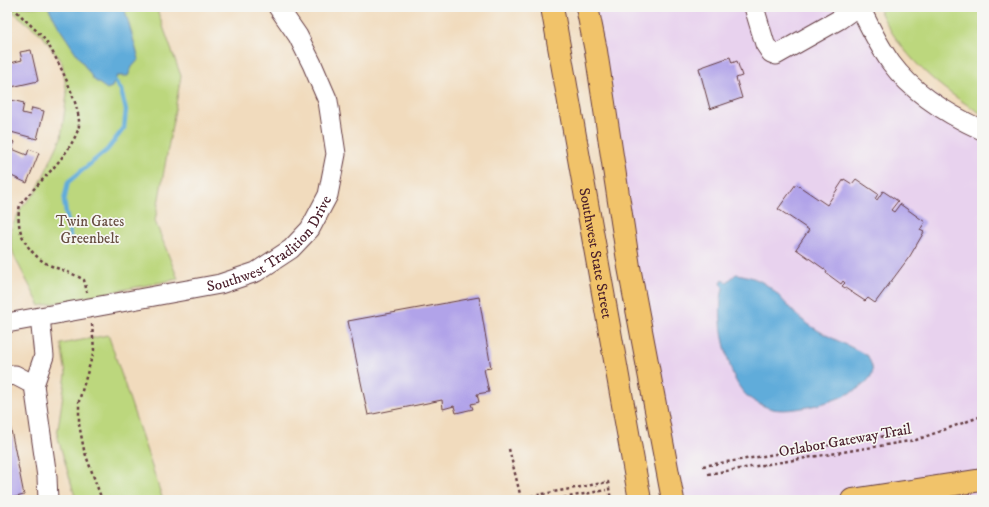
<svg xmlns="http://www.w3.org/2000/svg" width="989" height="507" font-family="'IM FELL DW Pica',serif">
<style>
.built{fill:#e8d2ee}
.green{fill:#bcd77d;stroke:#837b54}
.water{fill:#61acda;stroke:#566682}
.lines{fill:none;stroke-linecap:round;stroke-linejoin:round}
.stream{stroke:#61acda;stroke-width:4.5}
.building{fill:#b1a3e9}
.minor-casing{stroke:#633b41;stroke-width:21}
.major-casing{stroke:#633b41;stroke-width:24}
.path{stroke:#633b41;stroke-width:2.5;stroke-dasharray:3 3;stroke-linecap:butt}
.minor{stroke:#fff;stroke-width:19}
.major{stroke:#f1c36a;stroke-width:22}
.labels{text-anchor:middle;stroke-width:3.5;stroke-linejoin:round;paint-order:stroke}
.park-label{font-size:15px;fill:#664d40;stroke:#f6f6f2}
.street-label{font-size:15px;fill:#4a1f2b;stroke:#f6f6f2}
</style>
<rect width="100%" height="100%" fill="#f6f6f2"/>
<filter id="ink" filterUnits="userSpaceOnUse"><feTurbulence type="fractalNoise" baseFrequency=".025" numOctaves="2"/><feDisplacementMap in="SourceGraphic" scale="8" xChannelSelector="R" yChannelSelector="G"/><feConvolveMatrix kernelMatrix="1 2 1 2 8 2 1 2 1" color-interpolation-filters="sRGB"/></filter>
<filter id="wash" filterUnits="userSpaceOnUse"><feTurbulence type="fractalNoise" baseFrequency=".012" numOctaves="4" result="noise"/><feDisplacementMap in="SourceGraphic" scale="16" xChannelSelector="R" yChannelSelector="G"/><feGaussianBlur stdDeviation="0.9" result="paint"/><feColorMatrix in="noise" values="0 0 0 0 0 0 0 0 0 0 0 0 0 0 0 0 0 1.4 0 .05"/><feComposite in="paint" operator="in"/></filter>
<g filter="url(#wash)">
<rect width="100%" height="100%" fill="#f1dbbd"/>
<path class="built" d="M587,7H860L892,64L982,130V500H673Z"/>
<g class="green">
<path d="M7,7H156L181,76L155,221L178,279L40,306L14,256L11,244V229L21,208L36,192L61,138L67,94L62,63L42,35Z"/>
<path d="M878,7H982V114C938,88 899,54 878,7Z"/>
<path d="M108,335L110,340L163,500H76L57,435L66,374L61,344Z"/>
</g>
<g class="water">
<path d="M48,7H124L139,59L132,67L128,76H117L112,87L107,89L94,80L60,29Z"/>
<path d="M736,274C775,279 778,301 805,322C824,336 847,344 868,356C870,362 874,368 872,374C863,397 795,414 773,409C764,407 752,401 746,395C734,383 730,367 726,351C721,332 718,307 723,288L721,283L723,280L727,282Z"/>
</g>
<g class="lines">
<path class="stream" d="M71,241L64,201L68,182L107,150L124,128L126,110L121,90L115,81"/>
</g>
<g id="blocks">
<g class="building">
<path d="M7,9L11,11L7,17Z"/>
<path d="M31,50L38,81L7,88V64L22,60L20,52Z"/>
<path d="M730,57L732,63L737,61L742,76L736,78L742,98L710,109L699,68Z"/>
<path d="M7,99L24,103L22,113L30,115L32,108L44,111L37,139L7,131Z"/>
<path d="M7,139L15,142L12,149L27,155L29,149L39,153L27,183L7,174Z"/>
<path d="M844,179L852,184L856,179L878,194L875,199L877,200L883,191L898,201L891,210L894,212L900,204L925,222L920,230L924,232L910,256L875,303L868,298L865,301L842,286L845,283L843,281L841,284L826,273L827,271L796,249L809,230L778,209L796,184L827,205Z"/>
<path d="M479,297L491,368L484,369L489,392L477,394L479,402L471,404L473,409L456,413L454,406L443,409L442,400L368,415L348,321Z"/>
<path d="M7,410L24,495L7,499Z"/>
</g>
</g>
</g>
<g filter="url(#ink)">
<use href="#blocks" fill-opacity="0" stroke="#633b41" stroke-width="1"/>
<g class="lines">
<defs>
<g id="minor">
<path d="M754,7L765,44L771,53L776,55L840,19L857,7"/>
<path d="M860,7C869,26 879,46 891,63C913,93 949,115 982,130"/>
<path id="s1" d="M7,323L220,284L256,272L291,249L310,229L328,195L336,154L328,101L312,64L298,36L278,7"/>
<path d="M7,376L15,375L34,385L47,477L48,500"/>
<path d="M34,385L44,356L40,317"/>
</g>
<g id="major">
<path id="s2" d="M552,7L640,500"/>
<path d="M587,7L596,51L629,267L673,500"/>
<path d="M852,500L982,480"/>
</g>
</defs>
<use href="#minor" class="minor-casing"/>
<use href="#major" class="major-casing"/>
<g class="path">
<path d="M13,7C23,19 35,28 45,40C56,55 85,113 78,130C67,159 39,181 20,205C14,230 27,253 49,265C61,270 73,273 84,280L87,292"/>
<path d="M92,324L94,350L79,401V424L84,450L102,500"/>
<path d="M509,449L521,498"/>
<path d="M703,466L897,434L898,443"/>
<path d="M708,474L916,440L982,416"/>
<path d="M521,500V498L608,482L611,500"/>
<path d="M552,500L606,490"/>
</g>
<use href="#minor" class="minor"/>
<use href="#major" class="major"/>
</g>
</g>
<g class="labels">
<g class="park-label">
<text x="90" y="226">Twin Gates<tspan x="90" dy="17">Greenbelt</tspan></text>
</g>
<g class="street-label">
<text dy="5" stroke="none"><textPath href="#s1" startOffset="282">Southwest Tradition Drive</textPath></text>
<text dy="5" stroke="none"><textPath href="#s2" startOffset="250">Southwest State Street</textPath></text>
<text transform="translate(845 440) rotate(-10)" y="5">Orlabor Gateway Trail</text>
</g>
</g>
<rect width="989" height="507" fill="none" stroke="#f6f6f2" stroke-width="24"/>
</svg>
